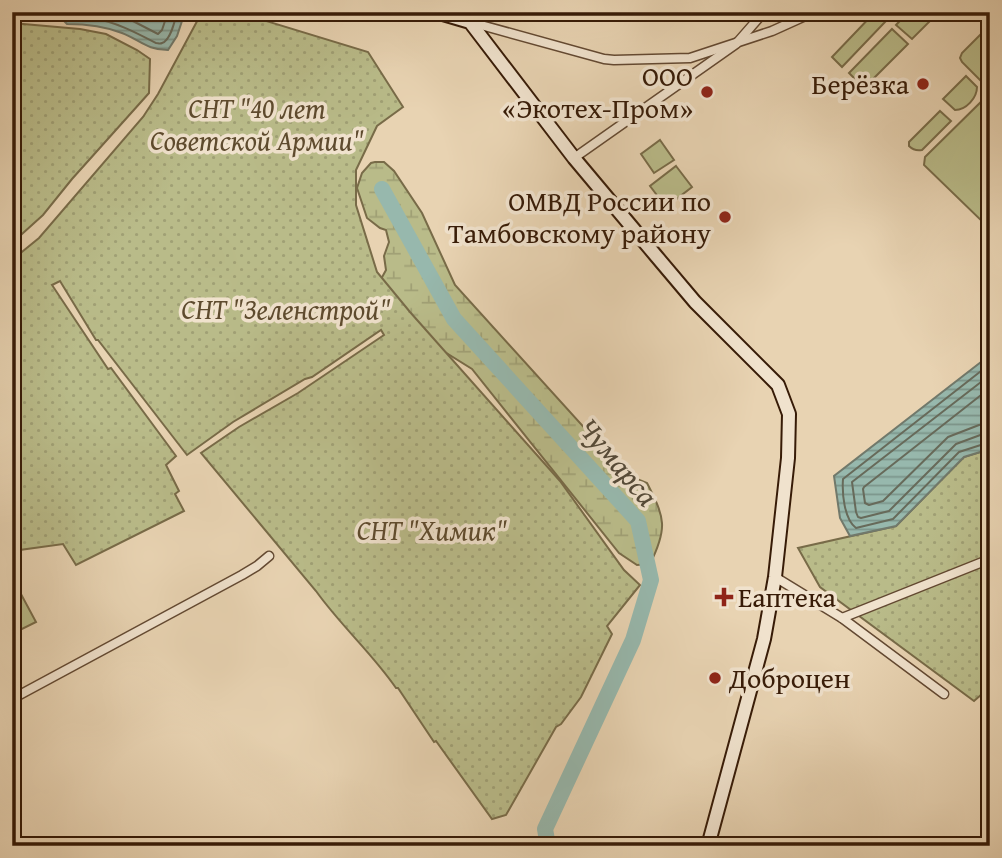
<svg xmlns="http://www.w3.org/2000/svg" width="1002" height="858" font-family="'Gentium Book Plus',serif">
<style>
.grass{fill:#b9bb89;stroke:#786b48;stroke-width:2}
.wetland{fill:url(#wetland-marsh);stroke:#786b48;stroke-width:2}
.garden{fill:url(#garden-dots);stroke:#786b48;stroke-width:2}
.water{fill:url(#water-rules);stroke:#71796b;stroke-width:2}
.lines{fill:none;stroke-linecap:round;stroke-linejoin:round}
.shore{stroke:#676a5a;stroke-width:2}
.river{stroke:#97b8ad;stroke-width:16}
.minor-casing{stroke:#634932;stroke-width:11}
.secondary-casing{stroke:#371b07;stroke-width:16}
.minor{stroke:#f0e2cd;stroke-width:8}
.secondary{stroke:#f0e2cd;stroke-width:12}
.poi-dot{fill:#8f2418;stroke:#f0e2cd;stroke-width:2.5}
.labels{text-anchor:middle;stroke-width:7;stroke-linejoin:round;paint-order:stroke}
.poi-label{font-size:28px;fill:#371b07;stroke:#f0e2cd;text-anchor:end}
.park-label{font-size:28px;font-style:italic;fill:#5e4b2e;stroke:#f0e2cd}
.water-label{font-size:30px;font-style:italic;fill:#544a39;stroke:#f0e2cd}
</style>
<defs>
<pattern id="wetland-marsh" width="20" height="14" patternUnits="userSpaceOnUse" patternTransform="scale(1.75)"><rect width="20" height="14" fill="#b9bb89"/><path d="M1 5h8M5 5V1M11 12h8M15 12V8" fill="none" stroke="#a0a075"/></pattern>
<pattern id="garden-dots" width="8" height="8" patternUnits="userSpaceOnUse" patternTransform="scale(1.75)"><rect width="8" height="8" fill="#b9bb89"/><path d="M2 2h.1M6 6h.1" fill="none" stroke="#a0a075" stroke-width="1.8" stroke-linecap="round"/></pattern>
<pattern id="water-rules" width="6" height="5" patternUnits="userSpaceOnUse" patternTransform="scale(1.75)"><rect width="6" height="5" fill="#97b8ad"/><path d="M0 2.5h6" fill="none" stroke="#7c958b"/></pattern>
</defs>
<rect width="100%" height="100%" fill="#e8d3b2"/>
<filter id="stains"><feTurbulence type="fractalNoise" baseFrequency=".00286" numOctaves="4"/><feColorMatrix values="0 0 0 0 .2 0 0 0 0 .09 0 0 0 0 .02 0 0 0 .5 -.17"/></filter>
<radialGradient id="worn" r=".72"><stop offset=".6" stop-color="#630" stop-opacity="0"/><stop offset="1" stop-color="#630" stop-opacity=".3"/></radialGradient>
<g class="grass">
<path d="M875,12L885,22L842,67L832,57Z"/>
<path d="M908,12H926L932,19L912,39L896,25Z"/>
<path d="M990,25V80L985,82H982L962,62L960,58L962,53Z"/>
<path d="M892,29L908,44L864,88L849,73Z"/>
<path d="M966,76L977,87C977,98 966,110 955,110L943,99Z"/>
<path d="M990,93V229L924,165L925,157Z"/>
<path d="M940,111L951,121L922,150C917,151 913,150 909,146V142Z"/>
<path d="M660,140L674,160L654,173L641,154Z"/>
<path d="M676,166L692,187L666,207L650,186Z"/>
<path d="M12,569L18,580L15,583L36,622L12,634Z"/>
</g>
<path class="wetland" d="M375,162H384L394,171L422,213L455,285L627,475L647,483C665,518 668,528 650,564L637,565L619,553L472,369L387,316L375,290L386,270L384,256L389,242L386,230L380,228L367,218L357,188L362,173L371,163Z"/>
<g class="garden">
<path d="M202,12H237L368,52L403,107L377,126L356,170V205L377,272L410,312L560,481L624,570L640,585L607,626L612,634L581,697L561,724L556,727L506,815L492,819L436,741L434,742L398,688H396C372,653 341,626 316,591L201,453L239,427L298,393L384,335L381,330L312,377L305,379L233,422L187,455L98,340H96L60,281L52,285L108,369L111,368L176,456L166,465L179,491L175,494L184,511L76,565L63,544L12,551V260L39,238L143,117L158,94Z"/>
<path d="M12,23L80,29L106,34L137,50L150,59L149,93L72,179L43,215L12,243Z"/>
<path d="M990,449V687L974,701L820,587L798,548L896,526L964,457Z"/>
</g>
<g class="water">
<path d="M59,12H182L184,15L177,36L168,50C147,50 140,40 122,33C104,26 86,24 67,24L58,15Z"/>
<path d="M990,355V449L964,457L896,526L850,536L840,518L834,476Z"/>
</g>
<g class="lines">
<g class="shore">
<path d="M65,12C73,20 82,16 92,18C116,22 135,32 156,43C158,43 160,44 162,43C171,40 175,20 177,12"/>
<path d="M105,12L129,19L158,34L162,30L168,12"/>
<path d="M990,364L843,479C842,493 844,519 856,528L893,519L959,452L990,442"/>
<path d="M990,375L852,482L856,512L858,517L861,518L889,511L956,444L983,434H990"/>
<path d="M990,388L864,487L863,489L865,503L869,505L883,501L948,437L979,425L990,423"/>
</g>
<path class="river" d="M382,189L454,319L638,521L651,580L633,640L545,829L548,846"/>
<defs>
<g id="minor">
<path d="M470,22L604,59L614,60L690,58L772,31L814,12"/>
<path d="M574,158L736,44L764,12"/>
<path d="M775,577L842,618L944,694"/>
<path d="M842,618L990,559"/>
<path d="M12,699L242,575L257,566L269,556"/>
</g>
<path id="secondary" d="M436,12L470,22L574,158L657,257L695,302L778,385L789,414L788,458L775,577L764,639L708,846"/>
</defs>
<use href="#minor" class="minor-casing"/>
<use href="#secondary" class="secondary-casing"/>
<use href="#minor" class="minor"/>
<use href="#secondary" class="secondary"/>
</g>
<g class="poi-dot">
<circle cx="923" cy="84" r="7"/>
<circle cx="707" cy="92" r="7"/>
<circle cx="725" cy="217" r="7"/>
<path d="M720.5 586.5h7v7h7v7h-7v7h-7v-7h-7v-7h7z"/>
<circle cx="715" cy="678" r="7"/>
</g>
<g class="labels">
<g class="poi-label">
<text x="693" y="86">ООО<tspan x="693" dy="32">«Экотех-Пром»</tspan></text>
<text x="909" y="94">Берёзка</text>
<text x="711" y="211">ОМВД России по<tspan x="711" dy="32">Тамбовскому району</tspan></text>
<text x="738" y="607" text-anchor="start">Еаптека</text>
<text x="729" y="688" text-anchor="start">Доброцен</text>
</g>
<g class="park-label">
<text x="257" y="118">СНТ "40 лет<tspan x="257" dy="32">Советской Армии"</tspan></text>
<text x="286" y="319">СНТ "Зеленстрой"</text>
<text x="432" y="540">СНТ "Химик"</text>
</g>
<g class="water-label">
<text transform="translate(618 462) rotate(50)" y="10">Чумарса</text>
</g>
</g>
<rect width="1002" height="858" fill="none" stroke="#e8d3b2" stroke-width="42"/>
<rect x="14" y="14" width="974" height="830" fill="none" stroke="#371b07" stroke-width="3.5"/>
<rect x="21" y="21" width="960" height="816" fill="none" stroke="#371b07" stroke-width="2"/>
<rect width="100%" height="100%" filter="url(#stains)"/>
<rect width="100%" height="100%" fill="url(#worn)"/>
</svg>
